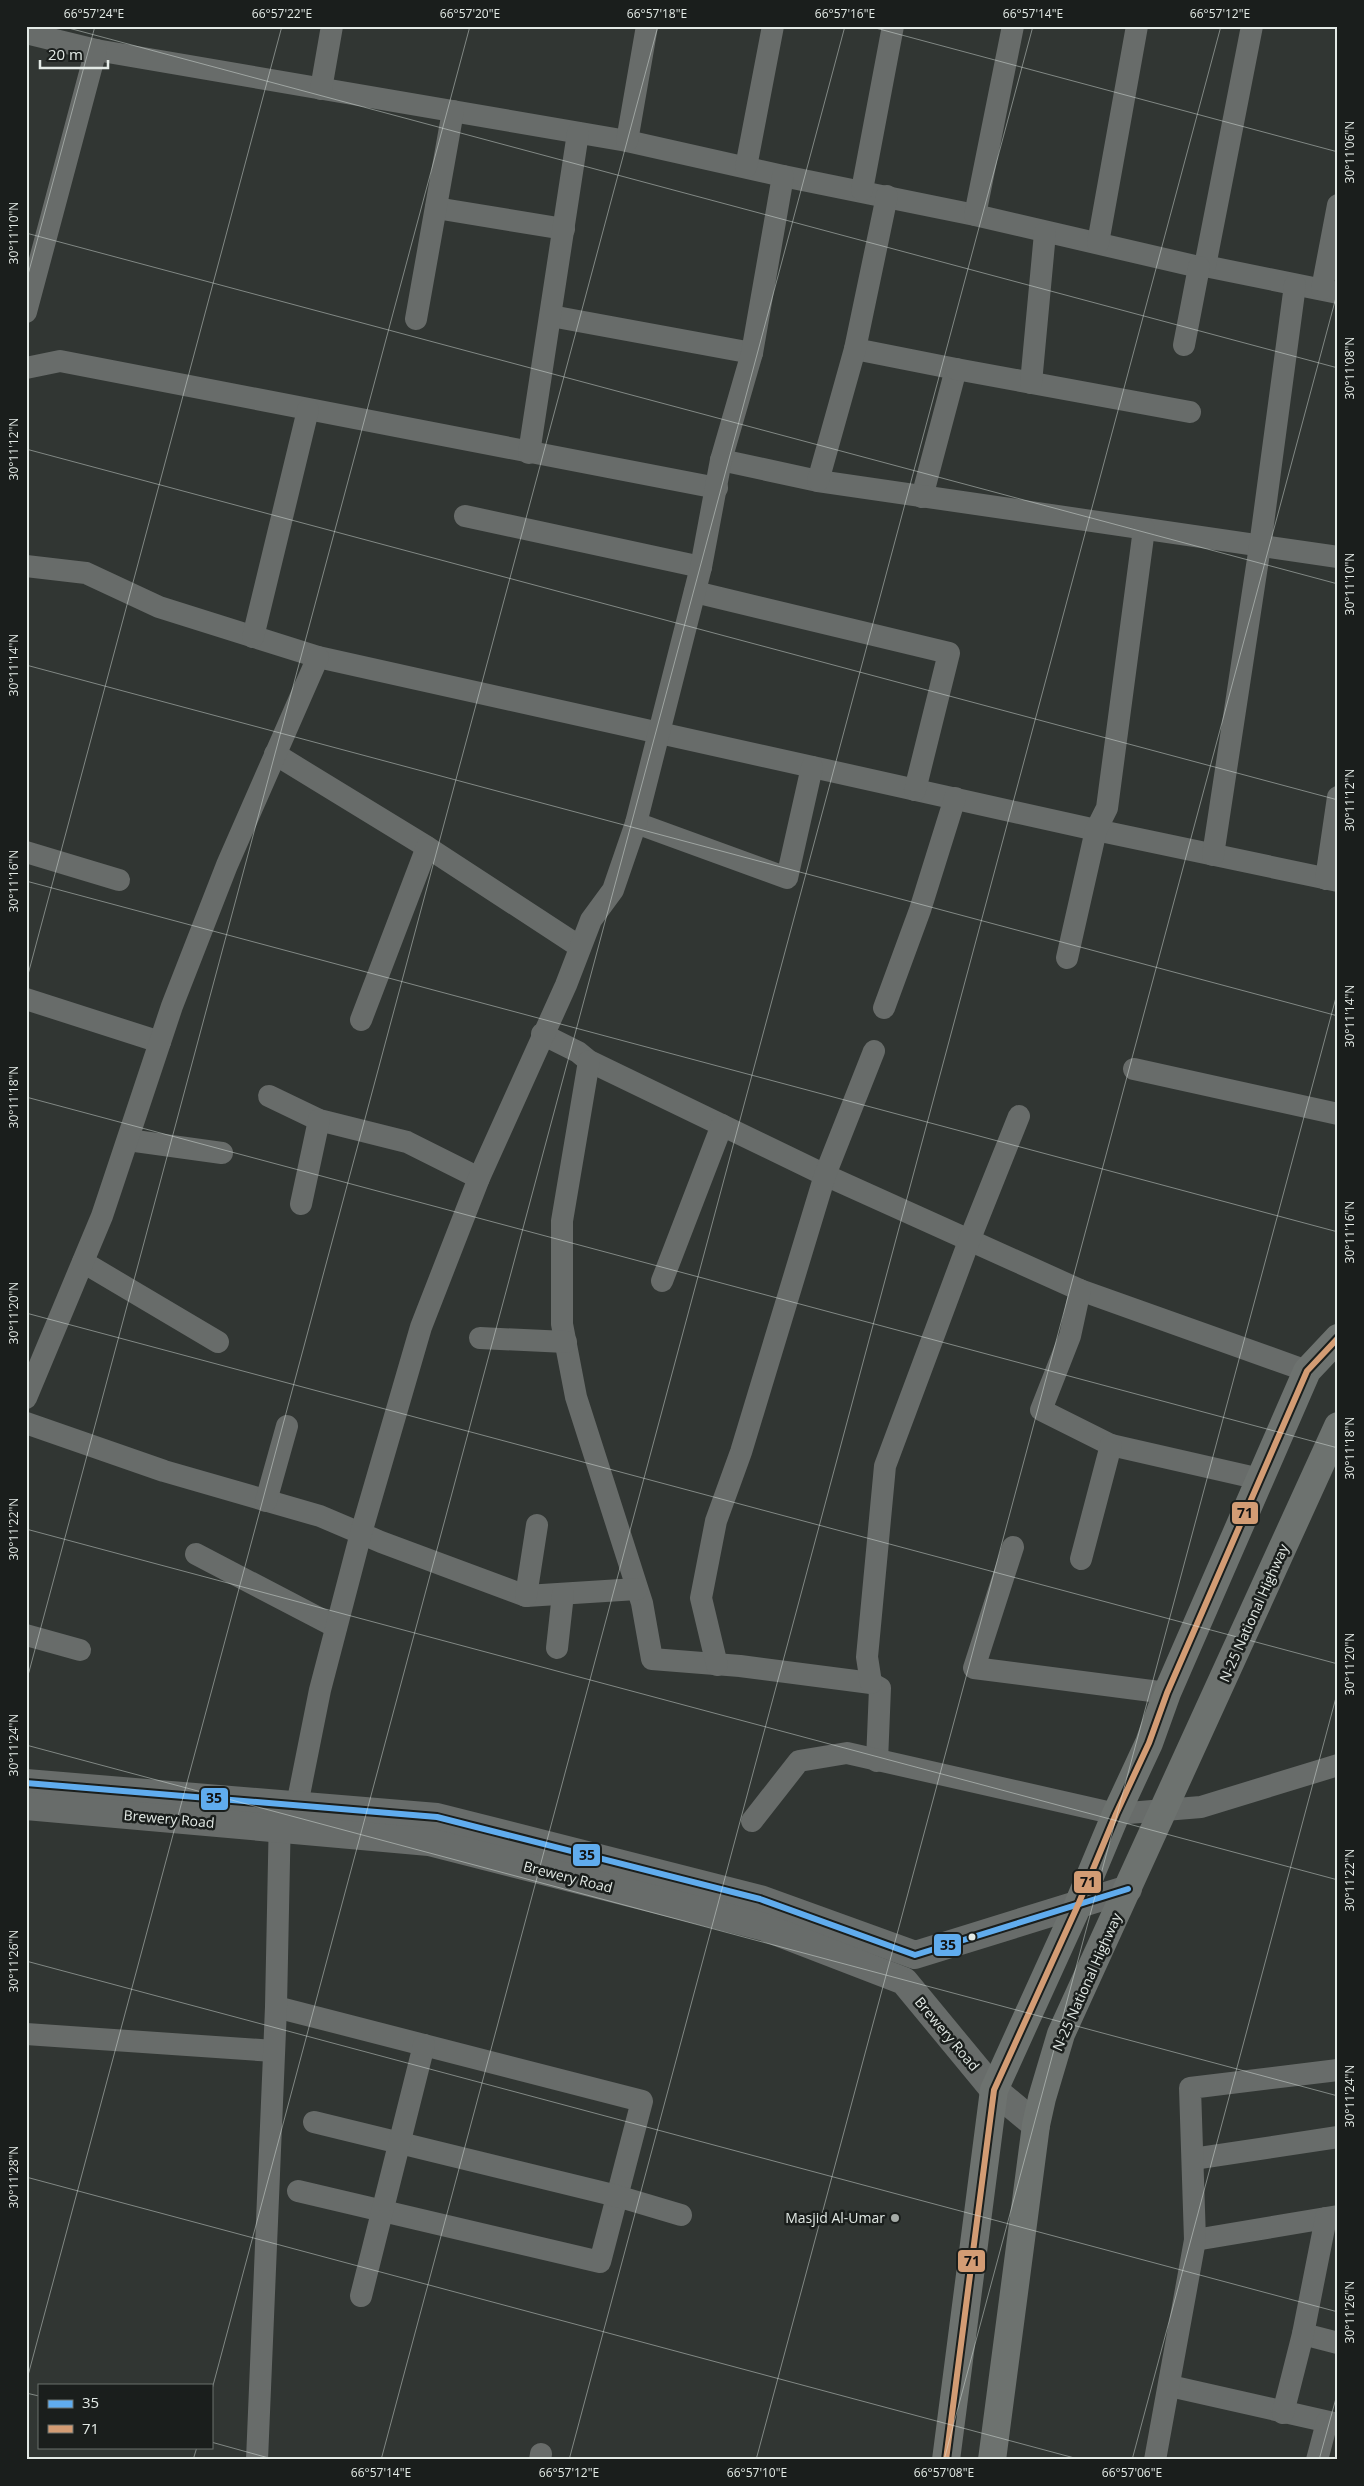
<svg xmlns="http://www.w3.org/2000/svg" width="1364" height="2486" font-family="'Open Sans',sans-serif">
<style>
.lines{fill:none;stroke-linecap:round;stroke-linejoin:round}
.minor{stroke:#686c6a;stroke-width:22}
.major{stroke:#686c6a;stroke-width:28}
.highway{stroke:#6d726f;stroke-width:28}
.bus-1-casing{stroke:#1a1e1c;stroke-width:10}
.bus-2-casing{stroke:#1a1e1c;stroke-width:10}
.bus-1{stroke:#60acee;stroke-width:6}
.bus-2{stroke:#d39c74;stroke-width:6}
.ticks{fill:none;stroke:#e3eae6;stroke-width:1;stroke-opacity:0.45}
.bus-dot{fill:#e3eae6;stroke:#1a1e1c;stroke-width:2}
.poi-dot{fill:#a5aba7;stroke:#1a1e1c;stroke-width:2}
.labels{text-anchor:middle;stroke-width:5;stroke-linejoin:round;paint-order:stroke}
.street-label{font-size:14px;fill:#e3eae6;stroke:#1a1e1c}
.poi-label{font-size:14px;fill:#e3eae6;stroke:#1a1e1c;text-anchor:end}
.line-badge{stroke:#1a1e1c;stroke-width:2}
.pale-badge-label{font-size:14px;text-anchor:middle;font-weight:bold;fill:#111}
.neatline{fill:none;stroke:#e3eae6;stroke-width:2}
.ticks-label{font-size:12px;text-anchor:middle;fill:#e3eae6}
</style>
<rect width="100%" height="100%" fill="#313633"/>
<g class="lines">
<g class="minor">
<path d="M26,33L96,50L627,141L783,176L975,215L1199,267L1205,266L1338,293"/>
<path d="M321,89L332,26"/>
<path d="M627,141L647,26"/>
<path d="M746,167L773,26"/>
<path d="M862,190L893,26"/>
<path d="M436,208L564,229"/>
<path d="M975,215L1013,26"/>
<path d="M1098,243L1137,26"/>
<path d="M1205,266L1252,26"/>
<path d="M1322,289L1338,205"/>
<path d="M26,312L96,50"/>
<path d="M551,316L752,353"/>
<path d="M416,319L453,111"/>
<path d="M1184,345L1199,267"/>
<path d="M855,349L956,369L922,497"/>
<path d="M26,368L60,361L717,488"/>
<path d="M956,369L1190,412"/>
<path d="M1031,383L1045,233"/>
<path d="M529,453L578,133"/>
<path d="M721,460L818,481L1338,557"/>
<path d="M818,481L855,349L887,196"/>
<path d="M465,516L701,567"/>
<path d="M26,566L86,573L159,607L318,657L1096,830L1338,881"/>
<path d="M695,592L949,653L915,790"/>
<path d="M253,637L308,410"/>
<path d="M275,754L427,847L580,947"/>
<path d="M636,823L787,878L812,767"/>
<path d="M26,852L119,880"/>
<path d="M1213,855L1260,546L1295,285"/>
<path d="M1326,879L1338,797"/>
<path d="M1067,958L1096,830L1107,808L1144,529"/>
<path d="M26,999L160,1042"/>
<path d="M884,1008L920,910L955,798"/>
<path d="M361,1020L427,847"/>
<path d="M542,1034L578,1052L589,1061L825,1175L1080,1290L1307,1371"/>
<path d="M589,1061L562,1221V1324L576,1397L642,1603L652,1659L740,1666L871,1683L880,1688L877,1761"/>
<path d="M1134,1069L1338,1114"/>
<path d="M269,1096L319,1120L407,1142L479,1178"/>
<path d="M128,1140L222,1153"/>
<path d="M301,1204L319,1120"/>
<path d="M83,1262L218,1342"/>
<path d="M662,1281L722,1125"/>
<path d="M1080,1290L1070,1336L1041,1410L1111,1445L1260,1479"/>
<path d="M480,1338L566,1342"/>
<path d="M26,1398L102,1216L172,1006L227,865L318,657"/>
<path d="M26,1423L164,1471L320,1516L381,1542L526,1596L637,1589"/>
<path d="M266,1501L287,1426"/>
<path d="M1013,1547L974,1668L1167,1693"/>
<path d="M196,1554L336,1627"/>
<path d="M1081,1559L1111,1445"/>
<path d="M526,1596L537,1525"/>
<path d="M26,1635L80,1650"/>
<path d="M557,1648L563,1594"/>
<path d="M717,1665L701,1598L716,1521L741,1452L825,1175L874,1051"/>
<path d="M871,1683L867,1657L885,1466L969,1241L1019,1116"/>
<path d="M297,1805L320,1690L361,1533L421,1327L479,1178L566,985L591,920L613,890L636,823L701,567L721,460L752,353L783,176"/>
<path d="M752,1821L799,1761L847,1753L1116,1814L1201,1807L1338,1765"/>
<path d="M276,2007L642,2101L600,2262L298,2191"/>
<path d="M26,2034L274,2051"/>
<path d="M314,2122L617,2196L681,2215"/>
<path d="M1193,2159L1338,2137"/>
<path d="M1195,2240L1338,2216"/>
<path d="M361,2296L424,2045"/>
<path d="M1303,2334L1338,2343"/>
<path d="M1170,2386L1338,2424"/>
<path d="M1283,2413L1303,2334L1326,2218"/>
<path d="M257,2460L276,2007L280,1812"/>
<path d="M540,2460L541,2454"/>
<path d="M1155,2460L1195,2240L1190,2088L1338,2070"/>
<path d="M1317,2460L1327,2422"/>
</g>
<g class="major">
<path d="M26,1783L437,1817L760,1899L915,1955L1128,1889"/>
<path d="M26,1806L429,1842L764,1927L904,1981L994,2090L1036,2125"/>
</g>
<g class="highway">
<path d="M946,2460L994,2090L1078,1905L1116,1814L1149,1743L1167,1693L1307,1371L1338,1338"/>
<path d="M992,2460L1036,2125L1042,2098L1061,2034L1338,1426"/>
</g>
<defs>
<path id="bus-1" d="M26,1783L437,1817L760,1899L915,1955L1128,1889"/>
<path id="bus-2" d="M946,2460L994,2090L1078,1905L1116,1814L1149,1743L1167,1693L1307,1371L1338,1338"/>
</defs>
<use href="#bus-1" class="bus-1-casing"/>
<use href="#bus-2" class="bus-2-casing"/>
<use href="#bus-1" class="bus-1"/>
<use href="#bus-2" class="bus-2"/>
</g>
<path class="ticks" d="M61,26L1338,368M868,26L1338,152M26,233L1338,584M26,282L95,26M26,449L1338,800M26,665L1338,1016M26,881L1338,1232M26,982L282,26M26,1097L1338,1448M26,1313L1338,1664M26,1529L1338,1880M26,1683L470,26M26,1745L1338,2096M26,1961L1338,2312M26,2177L1082,2460M26,2383L658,26M26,2393L39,2396M211,2393L845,26M211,2442L276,2460M193,2460L197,2447M381,2460L1033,26M569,2460L1221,26M756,2460L1338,290M944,2460L1338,990M1132,2460L1338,1690M1319,2460L1338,2391"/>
<circle class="bus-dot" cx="972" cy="1937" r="4.5"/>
<circle class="poi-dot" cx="895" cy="2218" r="5"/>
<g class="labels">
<g class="street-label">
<text transform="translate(1254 1613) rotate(-66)" y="5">N-25 National Highway</text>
<text transform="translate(169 1819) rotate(5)" y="5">Brewery Road</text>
<text transform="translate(568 1877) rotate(14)" y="5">Brewery Road</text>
<text transform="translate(1087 1982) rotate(-66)" y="5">N-25 National Highway</text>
<text transform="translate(947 2034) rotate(50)" y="5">Brewery Road</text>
</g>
<g class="poi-label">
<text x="885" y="2223">Masjid Al-Umar</text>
</g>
</g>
<g class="line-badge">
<rect x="1231" y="1501" width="28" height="24" rx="5" fill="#d39c74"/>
<rect x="200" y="1787" width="29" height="24" rx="5" fill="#60acee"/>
<rect x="572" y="1843" width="29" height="24" rx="5" fill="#60acee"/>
<rect x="1073" y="1870" width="29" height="24" rx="5" fill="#d39c74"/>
<rect x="933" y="1933" width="29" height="24" rx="5" fill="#60acee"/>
<rect x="957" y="2249" width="29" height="24" rx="5" fill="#d39c74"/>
</g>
<g class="pale-badge-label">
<text x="1245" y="1518">71</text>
<text x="214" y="1803">35</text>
<text x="587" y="1860">35</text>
<text x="1088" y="1887">71</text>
<text x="948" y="1950">35</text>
<text x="972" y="2266">71</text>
</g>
<rect width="1364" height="2486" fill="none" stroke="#1a1e1c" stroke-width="55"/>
<rect x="38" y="2384" width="175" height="65" fill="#1a1e1c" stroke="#6a706d"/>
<rect x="48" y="2400" width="25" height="8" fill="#60acee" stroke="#6a706d"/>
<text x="82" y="2408" font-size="15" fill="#e3eae6">35</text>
<rect x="48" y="2425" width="25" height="8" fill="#d39c74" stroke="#6a706d"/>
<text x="82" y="2434" font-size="15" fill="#e3eae6">71</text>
<path d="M40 60v8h68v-8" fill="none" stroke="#e3eae6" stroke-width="2.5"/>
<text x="48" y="60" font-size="15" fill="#e3eae6" stroke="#1a1e1c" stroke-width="4" paint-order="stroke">20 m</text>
<rect x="28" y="28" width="1308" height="2430" class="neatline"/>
<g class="ticks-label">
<text x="94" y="18">66°57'24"E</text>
<text x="282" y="18">66°57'22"E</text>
<text x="470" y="18">66°57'20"E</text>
<text x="657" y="18">66°57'18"E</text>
<text x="845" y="18">66°57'16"E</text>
<text x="1033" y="18">66°57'14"E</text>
<text x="1220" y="18">66°57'12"E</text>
<text transform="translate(1350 152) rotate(-90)" y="4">30°11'06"N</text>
<text transform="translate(14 233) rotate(-90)" y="4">30°11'10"N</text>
<text transform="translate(1350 368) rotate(-90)" y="4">30°11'08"N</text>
<text transform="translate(14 449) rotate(-90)" y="4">30°11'12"N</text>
<text transform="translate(1350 584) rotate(-90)" y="4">30°11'10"N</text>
<text transform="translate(14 665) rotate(-90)" y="4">30°11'14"N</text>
<text transform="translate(1350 800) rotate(-90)" y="4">30°11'12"N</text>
<text transform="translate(14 881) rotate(-90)" y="4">30°11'16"N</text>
<text transform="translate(1350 1016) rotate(-90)" y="4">30°11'14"N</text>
<text transform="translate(14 1097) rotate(-90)" y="4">30°11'18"N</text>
<text transform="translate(1350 1232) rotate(-90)" y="4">30°11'16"N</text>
<text transform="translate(14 1313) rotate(-90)" y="4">30°11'20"N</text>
<text transform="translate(1350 1448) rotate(-90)" y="4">30°11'18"N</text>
<text transform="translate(14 1529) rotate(-90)" y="4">30°11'22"N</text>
<text transform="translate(1350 1664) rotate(-90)" y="4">30°11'20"N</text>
<text transform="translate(14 1745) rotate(-90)" y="4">30°11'24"N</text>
<text transform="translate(1350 1880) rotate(-90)" y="4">30°11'22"N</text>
<text transform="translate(14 1961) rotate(-90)" y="4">30°11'26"N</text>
<text transform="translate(1350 2096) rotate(-90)" y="4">30°11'24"N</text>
<text transform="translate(14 2177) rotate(-90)" y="4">30°11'28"N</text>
<text transform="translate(1350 2312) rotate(-90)" y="4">30°11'26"N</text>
<text x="381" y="2477">66°57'14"E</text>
<text x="569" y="2477">66°57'12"E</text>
<text x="757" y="2477">66°57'10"E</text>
<text x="944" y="2477">66°57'08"E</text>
<text x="1132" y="2477">66°57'06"E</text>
</g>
</svg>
